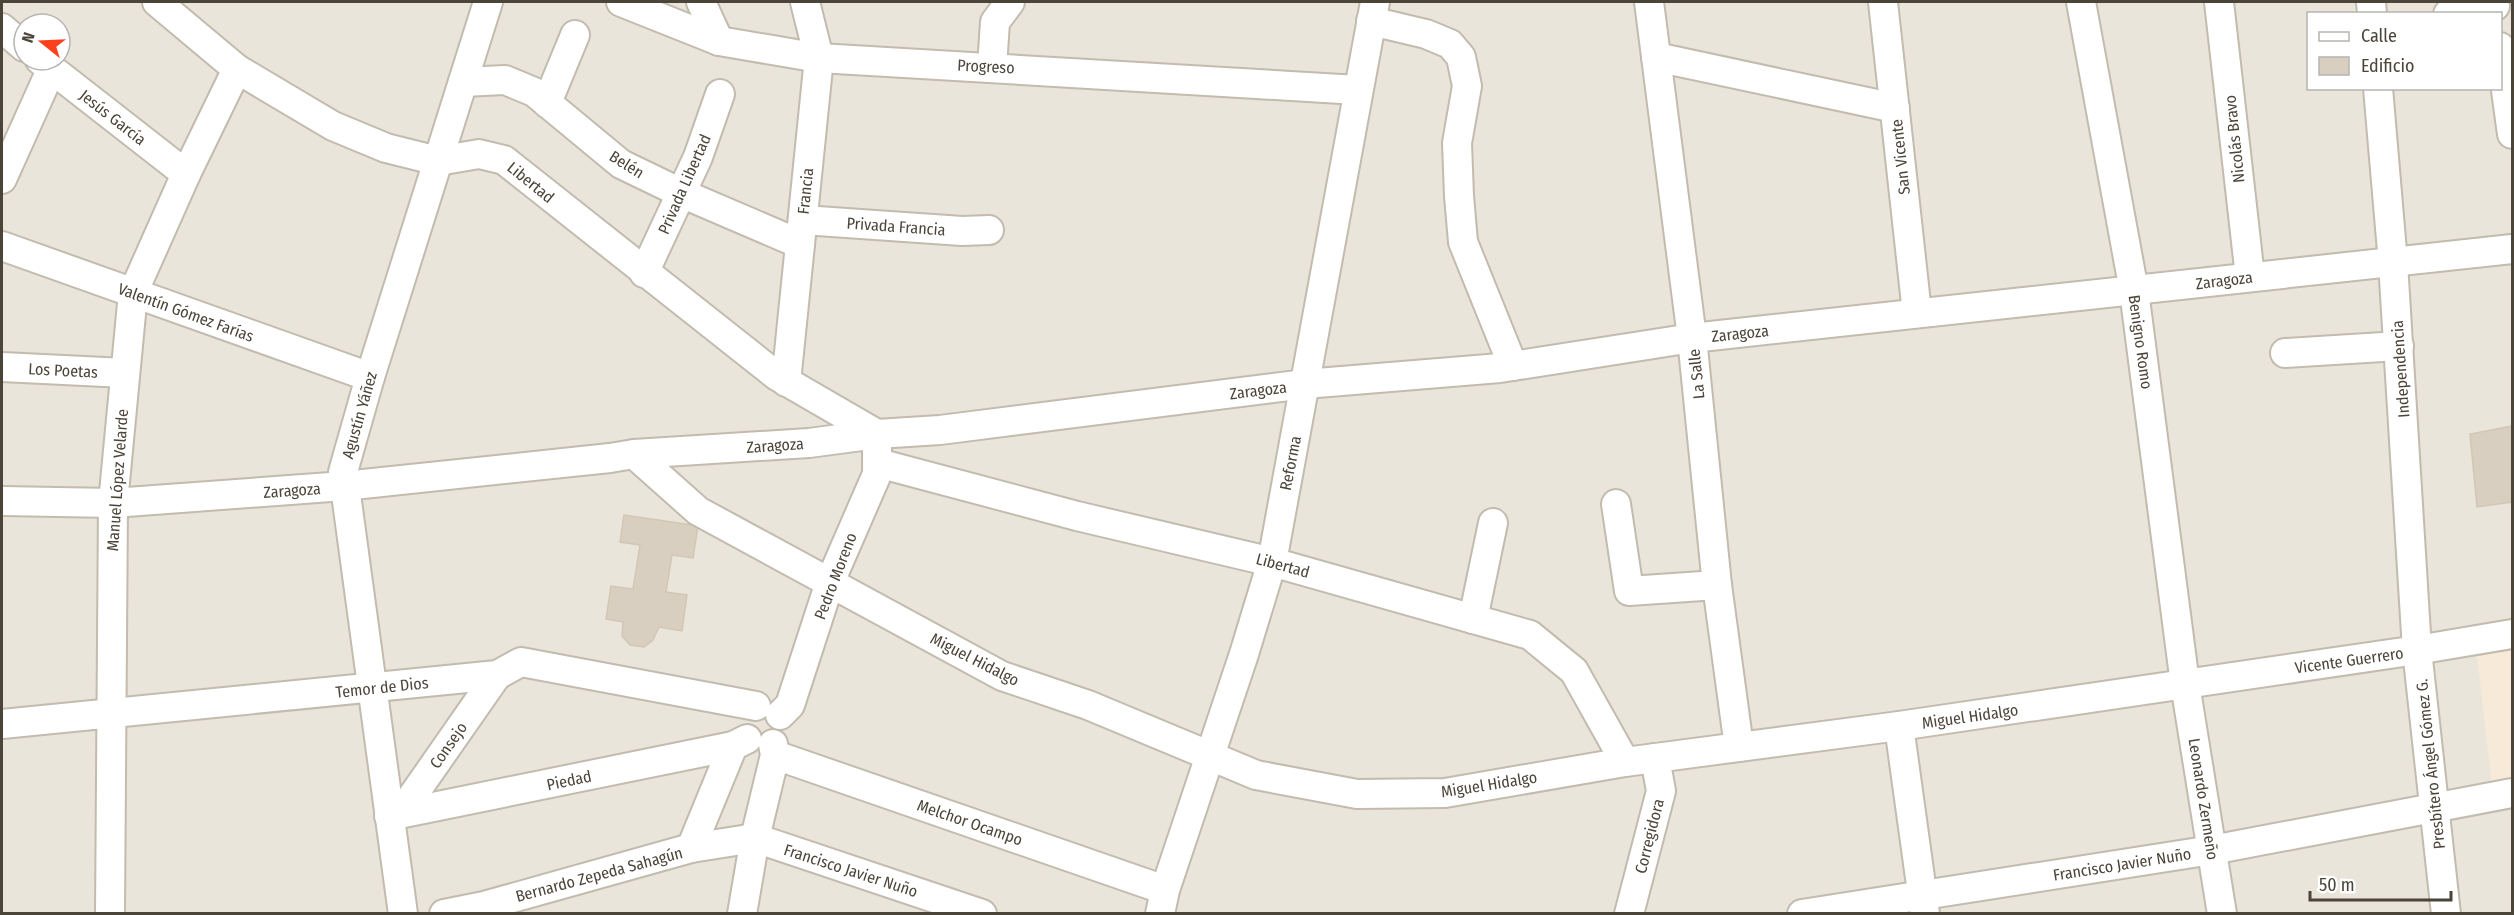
<svg xmlns="http://www.w3.org/2000/svg" width="2514" height="915" font-family="'Fira Sans Condensed',sans-serif">
<style>
.residential{fill:#eae5da;fill-rule:evenodd}
.commercial{fill:#f7ead8}
.building{fill:#d8cfc1;stroke:#d3c7b4;stroke-width:1.5}
.lines{fill:none;stroke-linecap:round;stroke-linejoin:round}
.minor-casing{stroke:#c2bbae;stroke-width:32}
.minor{stroke:#fff;stroke-width:28}
.labels{text-anchor:middle;stroke-width:4.5;stroke-linejoin:round;paint-order:stroke}
.street-label{font-size:16px;fill:#4b4439;stroke:#fff}
</style>
<rect width="100%" height="100%" fill="#f6f3ec"/>
<path class="residential" d="M2,2H2512V913H2ZM2308,14H2500V88H2308ZM24,24H60V60H24Z"/>
<path class="commercial" d="M2512,641V783L2492,787L2476,647Z"/>
<g class="building">
<path d="M2512,426V502L2477,507L2470,434Z"/>
<path d="M624,515L698,526L693,558L672,555L666,592L687,595L682,631L659,627L653,640L644,647L630,645L622,636L623,622L606,619L611,586L633,589L640,545L620,542Z"/>
</g>
<g class="lines">
<defs>
<g id="minor">
<path d="M157,2L237,69L333,126L386,148L438,161L479,154L504,160L777,376L877,434V474L830,582L790,705L780,715"/>
<path d="M621,2L719,41L819,58L1358,90"/>
<path d="M701,2L719,41"/>
<path d="M1649,2L1692,338L1717,585L1739,747"/>
<path d="M1883,2L1917,313"/>
<path d="M2081,2L2134,291L2185,684L2222,914"/>
<path d="M2219,2L2250,277"/>
<path d="M2371,2L2372,14"/>
<path d="M2448,14L2495,6"/>
<path d="M1371,21L1426,34L1450,44L1461,57L1467,86L1457,143L1459,196L1463,242L1513,366"/>
<path d="M2,28L24,47"/>
<path d="M2500,47L2512,134"/>
<path d="M1656,57L1895,108"/>
<path d="M40,60L186,174"/>
<path d="M992,67L995,22L1010,2"/>
<path d="M463,82L505,80L534,92L621,164L681,193L800,244"/>
<path d="M2378,88L2393,263L2417,650L2446,914"/>
<path d="M547,103L575,35"/>
<path d="M2,179L51,70"/>
<path d="M803,220L962,231L989,230"/>
<path d="M2,246L370,377"/>
<path d="M644,273L698,157L720,94"/>
<path d="M2285,353L2399,346"/>
<path d="M2,367L125,373"/>
<path d="M786,382L819,58L805,2"/>
<path d="M634,454L698,511L1002,676L1088,705L1256,775L1357,794L1445,793L1625,762L1899,726L2417,650L2512,634"/>
<path d="M878,463L1077,516L1272,562L1530,635L1574,671L1625,762"/>
<path d="M2,501L113,503L344,486L610,458L634,454L809,443L877,434L940,430L1305,384L1500,368L1692,338L2512,249"/>
<path d="M1616,504L1629,591L1717,585"/>
<path d="M1473,619L1493,523"/>
<path d="M2,724L497,675L521,662L756,706"/>
<path d="M1899,726L1925,914"/>
<path d="M775,755L1165,890"/>
<path d="M400,814L497,675"/>
<path d="M389,816L733,746L747,739"/>
<path d="M691,848L733,746"/>
<path d="M110,914L113,503L133,293L186,174L237,69"/>
<path d="M403,914L343,472L370,377L488,2"/>
<path d="M444,914L484,906L691,848L755,838L982,914"/>
<path d="M742,914L755,838L775,755L773,744"/>
<path d="M1160,914L1165,890L1244,654L1272,562L1375,2"/>
<path d="M1629,914L1661,791L1655,758"/>
<path d="M1802,914L2212,850L2512,793"/>
</g>
</defs>
<use href="#minor" class="minor-casing"/>
<use href="#minor" class="minor"/>
</g>
<g class="labels">
<g class="street-label">
<text transform="translate(986 66) rotate(3)" y="6">Progreso</text>
<text transform="translate(113 117) rotate(38)" y="6">Jesús García</text>
<text transform="translate(2234 139) rotate(-96)" y="6">Nicolás Bravo</text>
<text transform="translate(1900 157) rotate(-96)" y="6">San Vicente</text>
<text transform="translate(627 164) rotate(32)" y="6">Belén</text>
<text transform="translate(531 182) rotate(39)" y="6">Libertad</text>
<text transform="translate(684 184) rotate(-66)" y="6">Privada Libertad</text>
<text transform="translate(805 191) rotate(-84)" y="6">Francia</text>
<text transform="translate(896 226) rotate(4)" y="6">Privada Francia</text>
<text transform="translate(2224 280) rotate(-7)" y="6">Zaragoza</text>
<text transform="translate(186 312) rotate(20)" y="6">Valentín Gómez Farías</text>
<text transform="translate(1740 333) rotate(-6)" y="6">Zaragoza</text>
<text transform="translate(2141 342) rotate(82)" y="6">Benigno Romo</text>
<text transform="translate(2400 369) rotate(-94)" y="6">Independencia</text>
<text transform="translate(63 370) rotate(3)" y="6">Los Poetas</text>
<text transform="translate(1696 374) rotate(-96)" y="6">La Salle</text>
<text transform="translate(1258 390) rotate(-7)" y="6">Zaragoza</text>
<text transform="translate(359 415) rotate(-74)" y="6">Agustín Yáñez</text>
<text transform="translate(775 445) rotate(-4)" y="6">Zaragoza</text>
<text transform="translate(1290 463) rotate(-79)" y="6">Reforma</text>
<text transform="translate(117 480) rotate(-86)" y="6">Manuel López Velarde</text>
<text transform="translate(292 490) rotate(-4)" y="6">Zaragoza</text>
<text transform="translate(1283 565) rotate(15)" y="6">Libertad</text>
<text transform="translate(835 576) rotate(-69)" y="6">Pedro Moreno</text>
<text transform="translate(975 659) rotate(27)" y="6">Miguel Hidalgo</text>
<text transform="translate(2349 660) rotate(-8)" y="6">Vicente Guerrero</text>
<text transform="translate(382 687) rotate(-6)" y="6">Temor de Dios</text>
<text transform="translate(1970 716) rotate(-8)" y="6">Miguel Hidalgo</text>
<text transform="translate(448 745) rotate(-55)" y="6">Consejo</text>
<text transform="translate(2430 764) rotate(-96)" y="6">Presbítero Ángel Gómez G.</text>
<text transform="translate(569 780) rotate(-12)" y="6">Piedad</text>
<text transform="translate(1489 784) rotate(-9)" y="6">Miguel Hidalgo</text>
<text transform="translate(2204 799) rotate(81)" y="6">Leonardo Zermeño</text>
<text transform="translate(970 822) rotate(19)" y="6">Melchor Ocampo</text>
<text transform="translate(1649 836) rotate(-76)" y="6">Corregidora</text>
<text transform="translate(2122 864) rotate(-9)" y="6">Francisco Javier Nuño</text>
<text transform="translate(851 870) rotate(18)" y="6">Francisco Javier Nuño</text>
<text transform="translate(599 874) rotate(-15)" y="6">Bernardo Zepeda Sahagún</text>
</g>
</g>
<rect width="2514" height="915" fill="none" stroke="#4b4439" stroke-width="6"/>
<rect x="2307" y="12" width="195" height="78" fill="#ffffff" stroke="#b7b4b0" stroke-width="1.5"/>
<rect x="2319" y="32" width="30" height="9" fill="#ffffff" stroke="#b7b4b0" stroke-width="1.5"/>
<text x="2361" y="42" font-size="18" fill="#4b4439">Calle</text>
<rect x="2319" y="57" width="30" height="18" fill="#d8cfc1" stroke="#b7b4b0" stroke-width="1.5"/>
<text x="2361" y="72" font-size="18" fill="#4b4439">Edificio</text>
<g transform="translate(42 42) rotate(288)"><circle r="28" fill="#ffffff" stroke="#b7b4b0" stroke-width="1.5"/>
<path d="M0-4.5L10 22L0 15L-10 22Z" fill="#fc3f1d"/>
<text y="-9" font-size="16" font-weight="bold" text-anchor="middle" fill="#4b4439">N</text>
</g>
<path d="M2310 891v9h141v-9" fill="none" stroke="#4b4439" stroke-width="3"/>
<text x="2319" y="891" font-size="18" fill="#4b4439" stroke="#ffffff" stroke-width="4.5" paint-order="stroke">50 m</text>
</svg>
